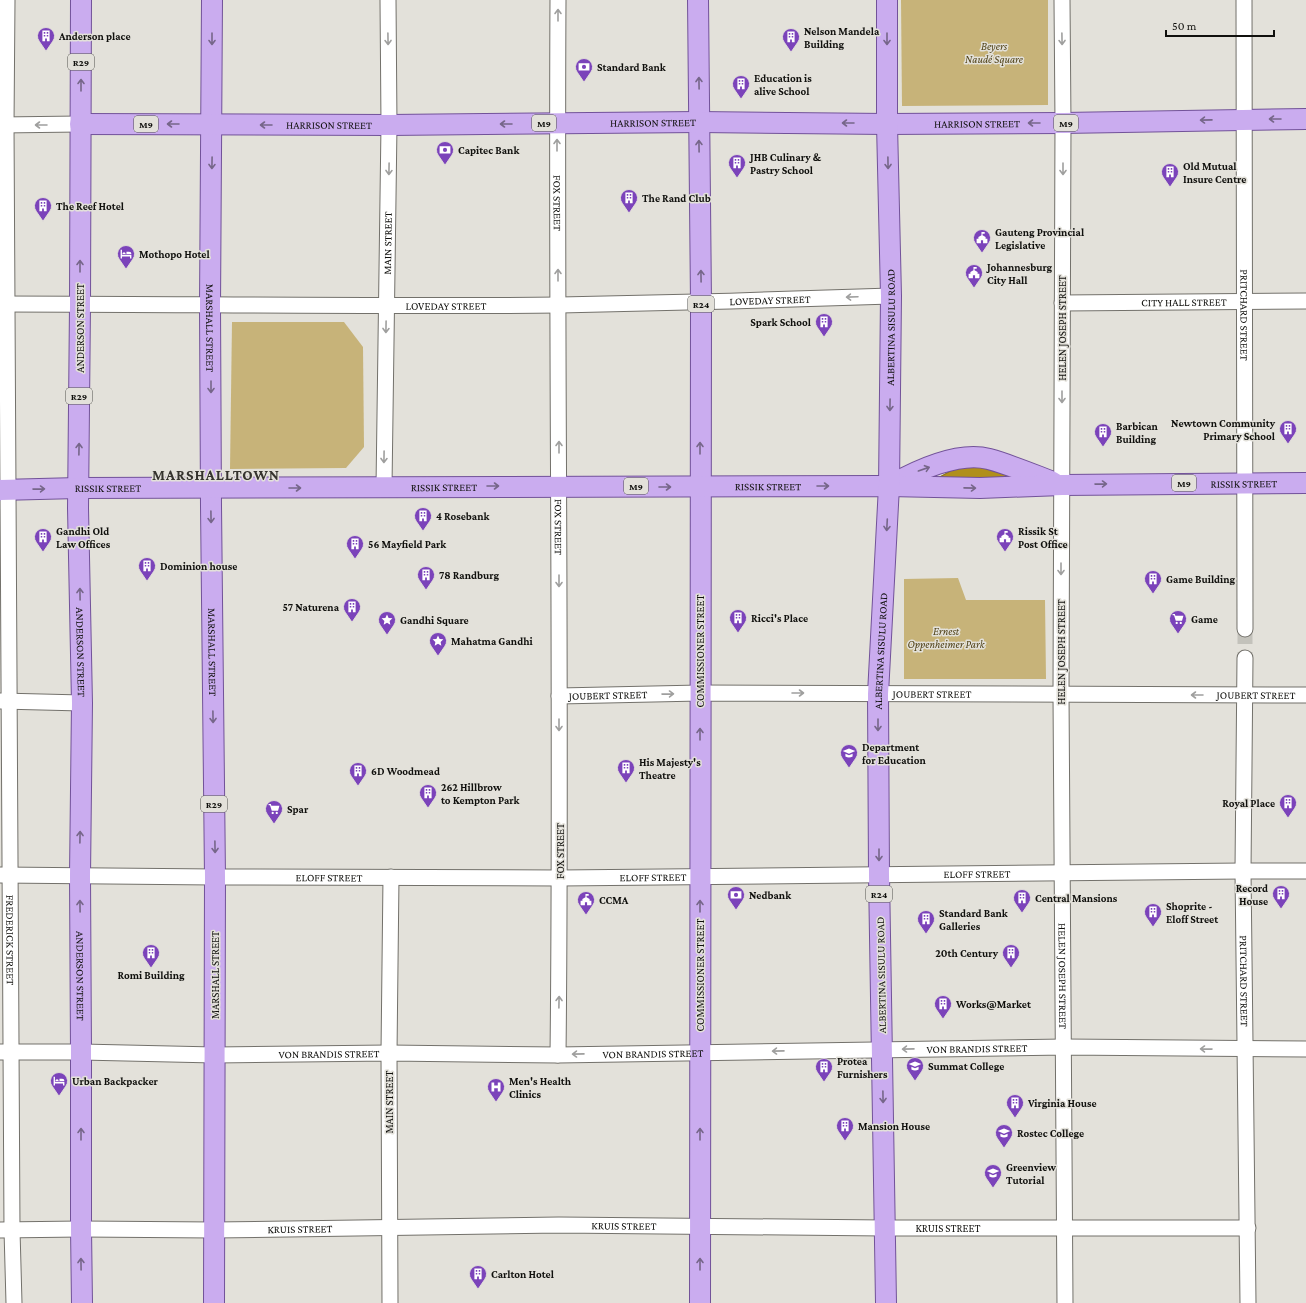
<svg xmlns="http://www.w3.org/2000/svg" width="1306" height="1303" font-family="'Crimson Pro',serif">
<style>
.green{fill:#c7b379}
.water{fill:#b08f1b;stroke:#806917}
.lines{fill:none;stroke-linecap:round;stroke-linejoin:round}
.minor-tunnel{stroke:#c3c2bb;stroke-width:15;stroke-dasharray:15 8;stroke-linecap:butt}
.minor-casing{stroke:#73716b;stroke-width:17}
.major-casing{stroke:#725299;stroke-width:22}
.minor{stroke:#fff;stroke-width:15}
.major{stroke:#caacef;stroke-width:20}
.oneway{stroke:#9f9f9e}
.oneway2{stroke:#766689}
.labels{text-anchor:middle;stroke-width:3;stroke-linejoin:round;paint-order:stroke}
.shield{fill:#e3e1da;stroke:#4f4f4a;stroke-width:1}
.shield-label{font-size:10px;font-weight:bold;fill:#10100d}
.poi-label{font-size:11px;font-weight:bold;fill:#10100d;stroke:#e3e1da;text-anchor:start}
.park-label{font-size:11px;font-style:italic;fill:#4f4116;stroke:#e3e1da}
.street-label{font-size:11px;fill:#10100d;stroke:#e3e1da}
.district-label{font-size:15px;font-weight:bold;letter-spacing:1px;fill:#35332e;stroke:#e3e1da}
</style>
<rect width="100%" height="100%" fill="#e3e1da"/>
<g class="green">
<path d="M901,0H1048V105L902,106Z"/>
<path d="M232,322H344L363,347L364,447L346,468L230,469Z"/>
<path d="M958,578L966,600H1045L1046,679H904V579Z"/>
</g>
<path class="water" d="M974,464L1009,476L1014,479L934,480L958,467Z"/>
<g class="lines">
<path class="minor-tunnel" d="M1245,629V658"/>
<defs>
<g id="minor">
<path id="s1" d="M7,0L6,125L12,1230L14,1303"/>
<path id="s2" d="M558,0C556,352 562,703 558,1055"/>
<path id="s3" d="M1062,0L1063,123L1061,694L1065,1303"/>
<path id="s4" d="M1244,0L1245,629"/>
<path d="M0,125L80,124"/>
<path id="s5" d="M1062,303L1306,301"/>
<path id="s6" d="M0,304C187,304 373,307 560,305C670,303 781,300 891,296"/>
<path id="s7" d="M384,487L389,125L388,0"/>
<path id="s8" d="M1245,658L1243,871L1248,1303"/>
<path id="s9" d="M559,696L700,693L1306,695"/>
<path d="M1,701L82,703"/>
<path id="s10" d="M0,875L215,877L560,878L1243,871H1306"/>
<path id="s11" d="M0,1052H81L215,1055L389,1053L558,1055L1064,1047L1306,1049"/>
<path id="s12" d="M0,1230L81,1229L214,1230L559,1225L885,1228H1248"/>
<path d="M390,1303L389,1053L391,877"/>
</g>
<g id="major">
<path id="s13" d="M81,0L80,305L78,508L82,703L80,876L81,1052V1229L82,1303"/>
<path id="s14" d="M212,0L210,306L211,506L215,877L214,1303"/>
<path d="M698,0L701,302L700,1303"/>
<path id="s15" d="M80,124L389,125L699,122L887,124L1063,123L1306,119"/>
<path d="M891,485C916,471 959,451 989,459C1011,465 1032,474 1053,482"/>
<path id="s16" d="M0,490L78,488L889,486L980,488L1062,485L1306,483"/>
<path id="s17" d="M886,1303L879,875L878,694L889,486L891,296L887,124V0"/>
</g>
</defs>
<use href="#minor" class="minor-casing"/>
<use href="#major" class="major-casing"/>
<use href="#minor" class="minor"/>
<use href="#major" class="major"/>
</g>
<defs><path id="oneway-shaft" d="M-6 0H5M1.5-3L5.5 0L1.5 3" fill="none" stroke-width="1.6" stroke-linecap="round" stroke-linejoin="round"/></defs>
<g class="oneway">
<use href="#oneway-shaft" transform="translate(558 15) rotate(-90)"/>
<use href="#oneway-shaft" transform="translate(388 39) rotate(89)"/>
<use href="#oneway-shaft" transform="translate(1062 39) rotate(89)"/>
<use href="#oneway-shaft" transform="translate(41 125) rotate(180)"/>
<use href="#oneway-shaft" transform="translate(557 145) rotate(-90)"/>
<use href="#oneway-shaft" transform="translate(389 169) rotate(91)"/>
<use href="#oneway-shaft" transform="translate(1063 169) rotate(90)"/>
<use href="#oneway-shaft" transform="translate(558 275) rotate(-90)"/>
<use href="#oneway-shaft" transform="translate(852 297) rotate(178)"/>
<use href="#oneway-shaft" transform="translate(386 327) rotate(91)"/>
<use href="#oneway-shaft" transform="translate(1062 397) rotate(90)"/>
<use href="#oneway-shaft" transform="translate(559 447) rotate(-90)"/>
<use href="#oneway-shaft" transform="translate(384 457) rotate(91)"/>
<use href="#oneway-shaft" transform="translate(1061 569) rotate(90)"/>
<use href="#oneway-shaft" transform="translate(559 581) rotate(90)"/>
<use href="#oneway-shaft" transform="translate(798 693)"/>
<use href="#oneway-shaft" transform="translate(668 694) rotate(-1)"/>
<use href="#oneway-shaft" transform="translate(1197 695) rotate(-180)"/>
<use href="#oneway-shaft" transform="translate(559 725) rotate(90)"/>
<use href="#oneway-shaft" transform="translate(559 1002) rotate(-89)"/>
<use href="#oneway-shaft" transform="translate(908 1049) rotate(179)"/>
<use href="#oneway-shaft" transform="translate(1206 1049) rotate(-179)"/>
<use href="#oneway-shaft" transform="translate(778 1051) rotate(179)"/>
<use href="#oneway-shaft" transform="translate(578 1054) rotate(179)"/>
</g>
<g class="oneway2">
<use href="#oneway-shaft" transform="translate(212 39) rotate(90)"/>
<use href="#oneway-shaft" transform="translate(887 39) rotate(90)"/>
<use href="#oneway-shaft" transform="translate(699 83) rotate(-91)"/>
<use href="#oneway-shaft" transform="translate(81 85) rotate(-90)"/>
<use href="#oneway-shaft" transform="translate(1275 119) rotate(180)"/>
<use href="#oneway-shaft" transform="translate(1206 120) rotate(179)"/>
<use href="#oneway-shaft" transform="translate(848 123) rotate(-180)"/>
<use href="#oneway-shaft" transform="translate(1034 123) rotate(180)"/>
<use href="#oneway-shaft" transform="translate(173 124) rotate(180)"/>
<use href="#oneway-shaft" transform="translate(506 124) rotate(180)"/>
<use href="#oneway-shaft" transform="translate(266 125) rotate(-180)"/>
<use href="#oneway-shaft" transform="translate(699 146) rotate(-91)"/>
<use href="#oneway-shaft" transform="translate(212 163) rotate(91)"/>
<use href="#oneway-shaft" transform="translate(888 163) rotate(89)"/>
<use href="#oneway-shaft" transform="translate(80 266) rotate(-90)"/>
<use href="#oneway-shaft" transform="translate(701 276) rotate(-91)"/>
<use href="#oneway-shaft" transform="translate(211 387) rotate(90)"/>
<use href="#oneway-shaft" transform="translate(890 405) rotate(91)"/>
<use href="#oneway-shaft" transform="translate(700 448) rotate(-90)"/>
<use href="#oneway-shaft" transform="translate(79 449) rotate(-89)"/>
<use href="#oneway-shaft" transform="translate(924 469) rotate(-19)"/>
<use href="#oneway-shaft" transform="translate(1101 484) rotate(-1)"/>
<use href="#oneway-shaft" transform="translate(493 486)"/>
<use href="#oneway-shaft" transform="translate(823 486)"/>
<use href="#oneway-shaft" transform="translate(665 487)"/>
<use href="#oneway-shaft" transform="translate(295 488)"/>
<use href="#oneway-shaft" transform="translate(970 488) rotate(1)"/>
<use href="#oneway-shaft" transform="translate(39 489) rotate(-1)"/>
<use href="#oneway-shaft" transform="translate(211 517) rotate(89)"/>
<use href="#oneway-shaft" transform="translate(887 525) rotate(93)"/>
<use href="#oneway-shaft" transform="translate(80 594) rotate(-91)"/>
<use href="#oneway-shaft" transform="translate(213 717) rotate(89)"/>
<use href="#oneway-shaft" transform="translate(878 725) rotate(90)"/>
<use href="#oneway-shaft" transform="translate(700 734) rotate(-90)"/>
<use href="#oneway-shaft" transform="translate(80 837) rotate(-89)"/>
<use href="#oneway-shaft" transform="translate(215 847) rotate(89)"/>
<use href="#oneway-shaft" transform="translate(879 855) rotate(90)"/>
<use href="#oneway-shaft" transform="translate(80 906) rotate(-91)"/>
<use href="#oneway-shaft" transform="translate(700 906) rotate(-90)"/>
<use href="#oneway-shaft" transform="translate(883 1097) rotate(89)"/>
<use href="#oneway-shaft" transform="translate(81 1134) rotate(-90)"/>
<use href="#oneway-shaft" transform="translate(700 1134) rotate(-90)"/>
<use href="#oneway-shaft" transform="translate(81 1264) rotate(-91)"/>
<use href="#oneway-shaft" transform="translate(700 1264) rotate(-90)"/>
</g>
<defs>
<symbol id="building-pin" viewBox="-11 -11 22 30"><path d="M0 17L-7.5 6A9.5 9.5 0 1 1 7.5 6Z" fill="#7b43ba" stroke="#e3e1da"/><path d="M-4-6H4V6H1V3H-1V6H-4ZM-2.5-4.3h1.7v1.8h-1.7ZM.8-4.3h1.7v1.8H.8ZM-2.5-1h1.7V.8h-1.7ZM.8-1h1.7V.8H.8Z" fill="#fff"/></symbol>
<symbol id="bank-pin" viewBox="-11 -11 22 30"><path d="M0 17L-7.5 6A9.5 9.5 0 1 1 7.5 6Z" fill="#7b43ba" stroke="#e3e1da"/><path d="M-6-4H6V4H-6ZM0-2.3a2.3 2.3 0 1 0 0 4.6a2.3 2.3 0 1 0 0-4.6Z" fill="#fff"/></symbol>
<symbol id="civic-pin" viewBox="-11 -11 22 30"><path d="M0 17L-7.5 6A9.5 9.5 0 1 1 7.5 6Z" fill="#7b43ba" stroke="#e3e1da"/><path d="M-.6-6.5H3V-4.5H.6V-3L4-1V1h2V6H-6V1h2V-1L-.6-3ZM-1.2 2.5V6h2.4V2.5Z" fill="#fff"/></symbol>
<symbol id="hotel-pin" viewBox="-11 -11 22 30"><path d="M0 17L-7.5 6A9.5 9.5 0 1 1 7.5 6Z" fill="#7b43ba" stroke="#e3e1da"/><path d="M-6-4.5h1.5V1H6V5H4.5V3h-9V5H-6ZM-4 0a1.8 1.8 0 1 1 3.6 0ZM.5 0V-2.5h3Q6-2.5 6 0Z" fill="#fff"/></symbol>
<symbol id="supermarket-pin" viewBox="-11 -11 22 30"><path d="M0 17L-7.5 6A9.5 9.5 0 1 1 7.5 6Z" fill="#7b43ba" stroke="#e3e1da"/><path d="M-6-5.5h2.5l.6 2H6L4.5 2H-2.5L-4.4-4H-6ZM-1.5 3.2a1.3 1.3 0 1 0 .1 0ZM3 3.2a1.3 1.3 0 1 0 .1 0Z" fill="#fff"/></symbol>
<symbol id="sight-pin" viewBox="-11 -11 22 30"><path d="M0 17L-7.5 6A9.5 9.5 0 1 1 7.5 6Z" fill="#7b43ba" stroke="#e3e1da"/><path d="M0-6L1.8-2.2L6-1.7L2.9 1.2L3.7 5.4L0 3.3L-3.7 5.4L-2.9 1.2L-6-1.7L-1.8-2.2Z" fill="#fff"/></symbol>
<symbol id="school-pin" viewBox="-11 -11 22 30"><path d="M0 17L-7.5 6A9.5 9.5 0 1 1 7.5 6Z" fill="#7b43ba" stroke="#e3e1da"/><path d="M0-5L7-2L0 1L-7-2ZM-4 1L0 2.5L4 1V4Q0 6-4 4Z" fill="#fff"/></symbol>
<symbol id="university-pin" viewBox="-11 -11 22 30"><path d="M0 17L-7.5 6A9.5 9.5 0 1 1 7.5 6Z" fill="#7b43ba" stroke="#e3e1da"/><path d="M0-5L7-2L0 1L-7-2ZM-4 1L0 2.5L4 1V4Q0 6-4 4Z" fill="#fff"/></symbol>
<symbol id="hospital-pin" viewBox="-11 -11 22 30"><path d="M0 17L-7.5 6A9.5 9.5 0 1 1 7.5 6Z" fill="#7b43ba" stroke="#e3e1da"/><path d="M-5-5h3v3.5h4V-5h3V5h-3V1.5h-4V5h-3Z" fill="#fff"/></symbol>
</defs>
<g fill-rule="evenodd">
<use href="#building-pin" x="36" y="26" width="20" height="27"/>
<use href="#building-pin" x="781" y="27" width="20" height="27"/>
<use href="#bank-pin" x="574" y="57" width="20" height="27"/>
<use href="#building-pin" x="731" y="74" width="20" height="27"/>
<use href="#bank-pin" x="435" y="140" width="20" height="27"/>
<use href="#building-pin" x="727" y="153" width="20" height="27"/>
<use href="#building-pin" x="1160" y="162" width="20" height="27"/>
<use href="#building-pin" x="619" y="188" width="20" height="27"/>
<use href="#building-pin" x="33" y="196" width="20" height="27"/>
<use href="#civic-pin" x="972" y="228" width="20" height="27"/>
<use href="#hotel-pin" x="116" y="244" width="20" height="27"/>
<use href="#civic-pin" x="964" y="263" width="20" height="27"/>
<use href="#building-pin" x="814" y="312" width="20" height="27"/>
<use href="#building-pin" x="1278" y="419" width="20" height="27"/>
<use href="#building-pin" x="1093" y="422" width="20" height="27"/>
<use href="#building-pin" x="413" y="506" width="20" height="27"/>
<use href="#building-pin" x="33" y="527" width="20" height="27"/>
<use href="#civic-pin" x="995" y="527" width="20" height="27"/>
<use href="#building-pin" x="345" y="534" width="20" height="27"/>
<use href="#building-pin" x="137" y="556" width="20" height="27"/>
<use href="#building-pin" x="416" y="565" width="20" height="27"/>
<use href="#building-pin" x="1143" y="569" width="20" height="27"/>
<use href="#building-pin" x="342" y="597" width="20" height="27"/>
<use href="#building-pin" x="728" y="608" width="20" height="27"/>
<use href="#supermarket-pin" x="1168" y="609" width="20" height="27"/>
<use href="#sight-pin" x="377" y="610" width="20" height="27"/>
<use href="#sight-pin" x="428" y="631" width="20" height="27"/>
<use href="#school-pin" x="839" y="743" width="20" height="27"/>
<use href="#building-pin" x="616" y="758" width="20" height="27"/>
<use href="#building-pin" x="348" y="761" width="20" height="27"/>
<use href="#building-pin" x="418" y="783" width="20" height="27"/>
<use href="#building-pin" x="1278" y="793" width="20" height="27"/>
<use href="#supermarket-pin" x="264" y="799" width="20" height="27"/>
<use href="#building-pin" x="1271" y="884" width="20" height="27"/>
<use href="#bank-pin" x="726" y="885" width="20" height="27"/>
<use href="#building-pin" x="1012" y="888" width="20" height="27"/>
<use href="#civic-pin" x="576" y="890" width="20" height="27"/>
<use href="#building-pin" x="1143" y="902" width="20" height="27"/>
<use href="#building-pin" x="916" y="909" width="20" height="27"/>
<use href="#building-pin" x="141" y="943" width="20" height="27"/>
<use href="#building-pin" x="1001" y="943" width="20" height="27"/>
<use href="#building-pin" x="933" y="994" width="20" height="27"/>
<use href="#university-pin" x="905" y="1056" width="20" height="27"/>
<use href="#building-pin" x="814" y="1057" width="20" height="27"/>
<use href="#hotel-pin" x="49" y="1071" width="20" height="27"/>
<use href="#hospital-pin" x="486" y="1077" width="20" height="27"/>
<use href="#building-pin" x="1005" y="1093" width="20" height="27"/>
<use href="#building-pin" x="835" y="1116" width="20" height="27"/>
<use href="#university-pin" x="994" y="1123" width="20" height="27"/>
<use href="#university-pin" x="983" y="1163" width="20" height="27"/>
<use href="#building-pin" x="468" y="1264" width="20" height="27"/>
</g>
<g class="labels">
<g class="shield">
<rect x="68" y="54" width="26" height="16" rx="3"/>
<rect x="532" y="115" width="24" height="16" rx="3"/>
<rect x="1054" y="115" width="24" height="16" rx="3"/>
<rect x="134" y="116" width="24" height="16" rx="3"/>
<rect x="688" y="296" width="26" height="16" rx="3"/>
<rect x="66" y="388" width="26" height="16" rx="3"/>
<rect x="1172" y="475" width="24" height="16" rx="3"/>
<rect x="624" y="478" width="24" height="16" rx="3"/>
<rect x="201" y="796" width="26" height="16" rx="3"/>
<rect x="866" y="886" width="26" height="16" rx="3"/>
</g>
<g class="shield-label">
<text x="81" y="66">R29</text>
<text x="544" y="127">M9</text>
<text x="1066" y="127">M9</text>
<text x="146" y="128">M9</text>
<text x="701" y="308">R24</text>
<text x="79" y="400">R29</text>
<text x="1184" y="487">M9</text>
<text x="636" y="490">M9</text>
<text x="214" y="808">R29</text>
<text x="879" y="898">R24</text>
</g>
<g class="poi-label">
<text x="804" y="35">Nelson Mandela<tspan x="804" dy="13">Building</tspan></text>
<text x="59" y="40">Anderson place</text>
<text x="597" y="71">Standard Bank</text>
<text x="754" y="82">Education is<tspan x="754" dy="13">alive School</tspan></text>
<text x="458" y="154">Capitec Bank</text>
<text x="750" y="161">JHB Culinary &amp;<tspan x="750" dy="13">Pastry School</tspan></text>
<text x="1183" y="170">Old Mutual<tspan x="1183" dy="13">Insure Centre</tspan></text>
<text x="642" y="202">The Rand Club</text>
<text x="56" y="210">The Reef Hotel</text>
<text x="995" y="236">Gauteng Provincial<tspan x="995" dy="13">Legislative</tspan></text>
<text x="139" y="258">Mothopo Hotel</text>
<text x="987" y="271">Johannesburg<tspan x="987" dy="13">City Hall</tspan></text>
<text x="811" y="326" text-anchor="end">Spark School</text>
<text x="1275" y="427" text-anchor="end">Newtown Community<tspan x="1275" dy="13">Primary School</tspan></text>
<text x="1116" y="430">Barbican<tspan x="1116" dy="13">Building</tspan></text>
<text x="436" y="520">4 Rosebank</text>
<text x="56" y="535">Gandhi Old<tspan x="56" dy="13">Law Offices</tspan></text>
<text x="1018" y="535">Rissik St<tspan x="1018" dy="13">Post Office</tspan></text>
<text x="368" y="548">56 Mayfield Park</text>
<text x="160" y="570">Dominion house</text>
<text x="439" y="579">78 Randburg</text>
<text x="1166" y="583">Game Building</text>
<text x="339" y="611" text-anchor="end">57 Naturena</text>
<text x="751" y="622">Ricci's Place</text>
<text x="1191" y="623">Game</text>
<text x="400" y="624">Gandhi Square</text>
<text x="451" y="645">Mahatma Gandhi</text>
<text x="862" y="751">Department<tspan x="862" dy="13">for Education</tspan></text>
<text x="639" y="766">His Majesty's<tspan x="639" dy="13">Theatre</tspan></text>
<text x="371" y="775">6D Woodmead</text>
<text x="441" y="791">262 Hillbrow<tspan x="441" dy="13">to Kempton Park</tspan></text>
<text x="1275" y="807" text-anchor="end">Royal Place</text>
<text x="287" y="813">Spar</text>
<text x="1268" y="892" text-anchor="end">Record<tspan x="1268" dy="13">House</tspan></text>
<text x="749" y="899">Nedbank</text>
<text x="1035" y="902">Central Mansions</text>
<text x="599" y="904">CCMA</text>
<text x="1166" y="910">Shoprite -<tspan x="1166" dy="13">Eloff Street</tspan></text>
<text x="939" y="917">Standard Bank<tspan x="939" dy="13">Galleries</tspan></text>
<text x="998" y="957" text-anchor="end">20th Century</text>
<text x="151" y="979" text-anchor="middle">Romi Building</text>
<text x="956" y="1008">Works@Market</text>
<text x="837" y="1065">Protea<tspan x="837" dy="13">Furnishers</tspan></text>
<text x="928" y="1070">Summat College</text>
<text x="72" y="1085">Urban Backpacker</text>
<text x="509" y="1085">Men's Health<tspan x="509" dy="13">Clinics</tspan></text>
<text x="1028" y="1107">Virginia House</text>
<text x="858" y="1130">Mansion House</text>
<text x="1017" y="1137">Rostec College</text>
<text x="1006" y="1171">Greenview<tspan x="1006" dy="13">Tutorial</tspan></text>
<text x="491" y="1278">Carlton Hotel</text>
</g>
<g class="park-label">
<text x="994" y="50">Beyers<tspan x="994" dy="13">Naudé Square</tspan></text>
<text x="946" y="635">Ernest<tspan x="946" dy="13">Oppenheimer Park</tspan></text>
</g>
<g class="street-label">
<text dy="4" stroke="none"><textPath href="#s15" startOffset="573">HARRISON STREET</textPath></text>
<text dy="4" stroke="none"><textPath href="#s15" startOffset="897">HARRISON STREET</textPath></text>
<text dy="4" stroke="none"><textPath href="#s15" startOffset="249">HARRISON STREET</textPath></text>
<text dy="4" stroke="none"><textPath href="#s2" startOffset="203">FOX STREET</textPath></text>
<text dy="4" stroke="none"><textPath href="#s7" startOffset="244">MAIN STREET</textPath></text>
<text dy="4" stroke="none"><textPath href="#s6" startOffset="770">LOVEDAY STREET</textPath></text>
<text dy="4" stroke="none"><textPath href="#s5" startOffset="122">CITY HALL STREET</textPath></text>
<text dy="4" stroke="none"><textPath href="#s6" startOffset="446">LOVEDAY STREET</textPath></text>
<text dy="4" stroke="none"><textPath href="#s4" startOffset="315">PRITCHARD STREET</textPath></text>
<text transform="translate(80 328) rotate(-90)" y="4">ANDERSON STREET</text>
<text dy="4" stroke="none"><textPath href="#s14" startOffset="328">MARSHALL STREET</textPath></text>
<text dy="4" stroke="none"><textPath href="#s17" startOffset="976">ALBERTINA SISULU ROAD</textPath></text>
<text transform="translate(1062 328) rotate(-90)" y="4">HELEN JOSEPH STREET</text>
<text dy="4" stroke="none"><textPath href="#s16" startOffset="1244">RISSIK STREET</textPath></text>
<text dy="4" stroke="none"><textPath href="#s16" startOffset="768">RISSIK STREET</textPath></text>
<text dy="4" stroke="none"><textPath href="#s16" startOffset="444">RISSIK STREET</textPath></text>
<text dy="4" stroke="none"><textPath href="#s16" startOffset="108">RISSIK STREET</textPath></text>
<text dy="4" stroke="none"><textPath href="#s2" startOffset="527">FOX STREET</textPath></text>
<text dy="4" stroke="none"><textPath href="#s14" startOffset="652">MARSHALL STREET</textPath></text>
<text transform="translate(700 651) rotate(-90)" y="4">COMMISSIONER STREET</text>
<text dy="4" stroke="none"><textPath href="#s17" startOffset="652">ALBERTINA SISULU ROAD</textPath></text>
<text dy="4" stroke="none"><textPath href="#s13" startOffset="652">ANDERSON STREET</textPath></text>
<text transform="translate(1061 652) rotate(-90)" y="4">HELEN JOSEPH STREET</text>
<text dy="4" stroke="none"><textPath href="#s9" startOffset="373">JOUBERT STREET</textPath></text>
<text dy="4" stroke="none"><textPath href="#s9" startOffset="49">JOUBERT STREET</textPath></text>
<text dy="4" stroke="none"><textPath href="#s9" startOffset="697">JOUBERT STREET</textPath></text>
<text transform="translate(560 851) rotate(-90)" y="4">FOX STREET</text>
<text dy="4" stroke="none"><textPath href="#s10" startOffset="977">ELOFF STREET</textPath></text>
<text dy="4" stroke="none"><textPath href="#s10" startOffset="329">ELOFF STREET</textPath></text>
<text dy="4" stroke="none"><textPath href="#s10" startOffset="653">ELOFF STREET</textPath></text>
<text dy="4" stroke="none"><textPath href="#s1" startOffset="940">FREDERICK STREET</textPath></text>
<text dy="4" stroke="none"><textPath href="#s13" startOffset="976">ANDERSON STREET</textPath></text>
<text transform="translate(215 975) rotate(-90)" y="4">MARSHALL STREET</text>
<text transform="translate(700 975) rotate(-90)" y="4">COMMISSIONER STREET</text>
<text transform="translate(881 975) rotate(-91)" y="4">ALBERTINA SISULU ROAD</text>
<text dy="4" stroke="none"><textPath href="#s3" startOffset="976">HELEN JOSEPH STREET</textPath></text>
<text dy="4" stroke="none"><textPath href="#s8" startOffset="323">PRITCHARD STREET</textPath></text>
<text dy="4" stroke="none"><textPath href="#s11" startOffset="977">VON BRANDIS STREET</textPath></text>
<text dy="4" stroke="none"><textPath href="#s11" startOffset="653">VON BRANDIS STREET</textPath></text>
<text dy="4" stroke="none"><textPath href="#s11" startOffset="329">VON BRANDIS STREET</textPath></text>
<text transform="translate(389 1102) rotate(-90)" y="4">MAIN STREET</text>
<text dy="4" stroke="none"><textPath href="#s12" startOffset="624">KRUIS STREET</textPath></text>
<text dy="4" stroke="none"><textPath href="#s12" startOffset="948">KRUIS STREET</textPath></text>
<text dy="4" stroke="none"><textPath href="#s12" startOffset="300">KRUIS STREET</textPath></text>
</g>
<g class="district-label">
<text x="216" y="480">MARSHALLTOWN</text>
</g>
</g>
<path d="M1166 30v6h108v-6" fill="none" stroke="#10100d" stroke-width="2"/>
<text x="1172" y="30" font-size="12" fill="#10100d" stroke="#e3e1da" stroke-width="3" paint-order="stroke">50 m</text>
</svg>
